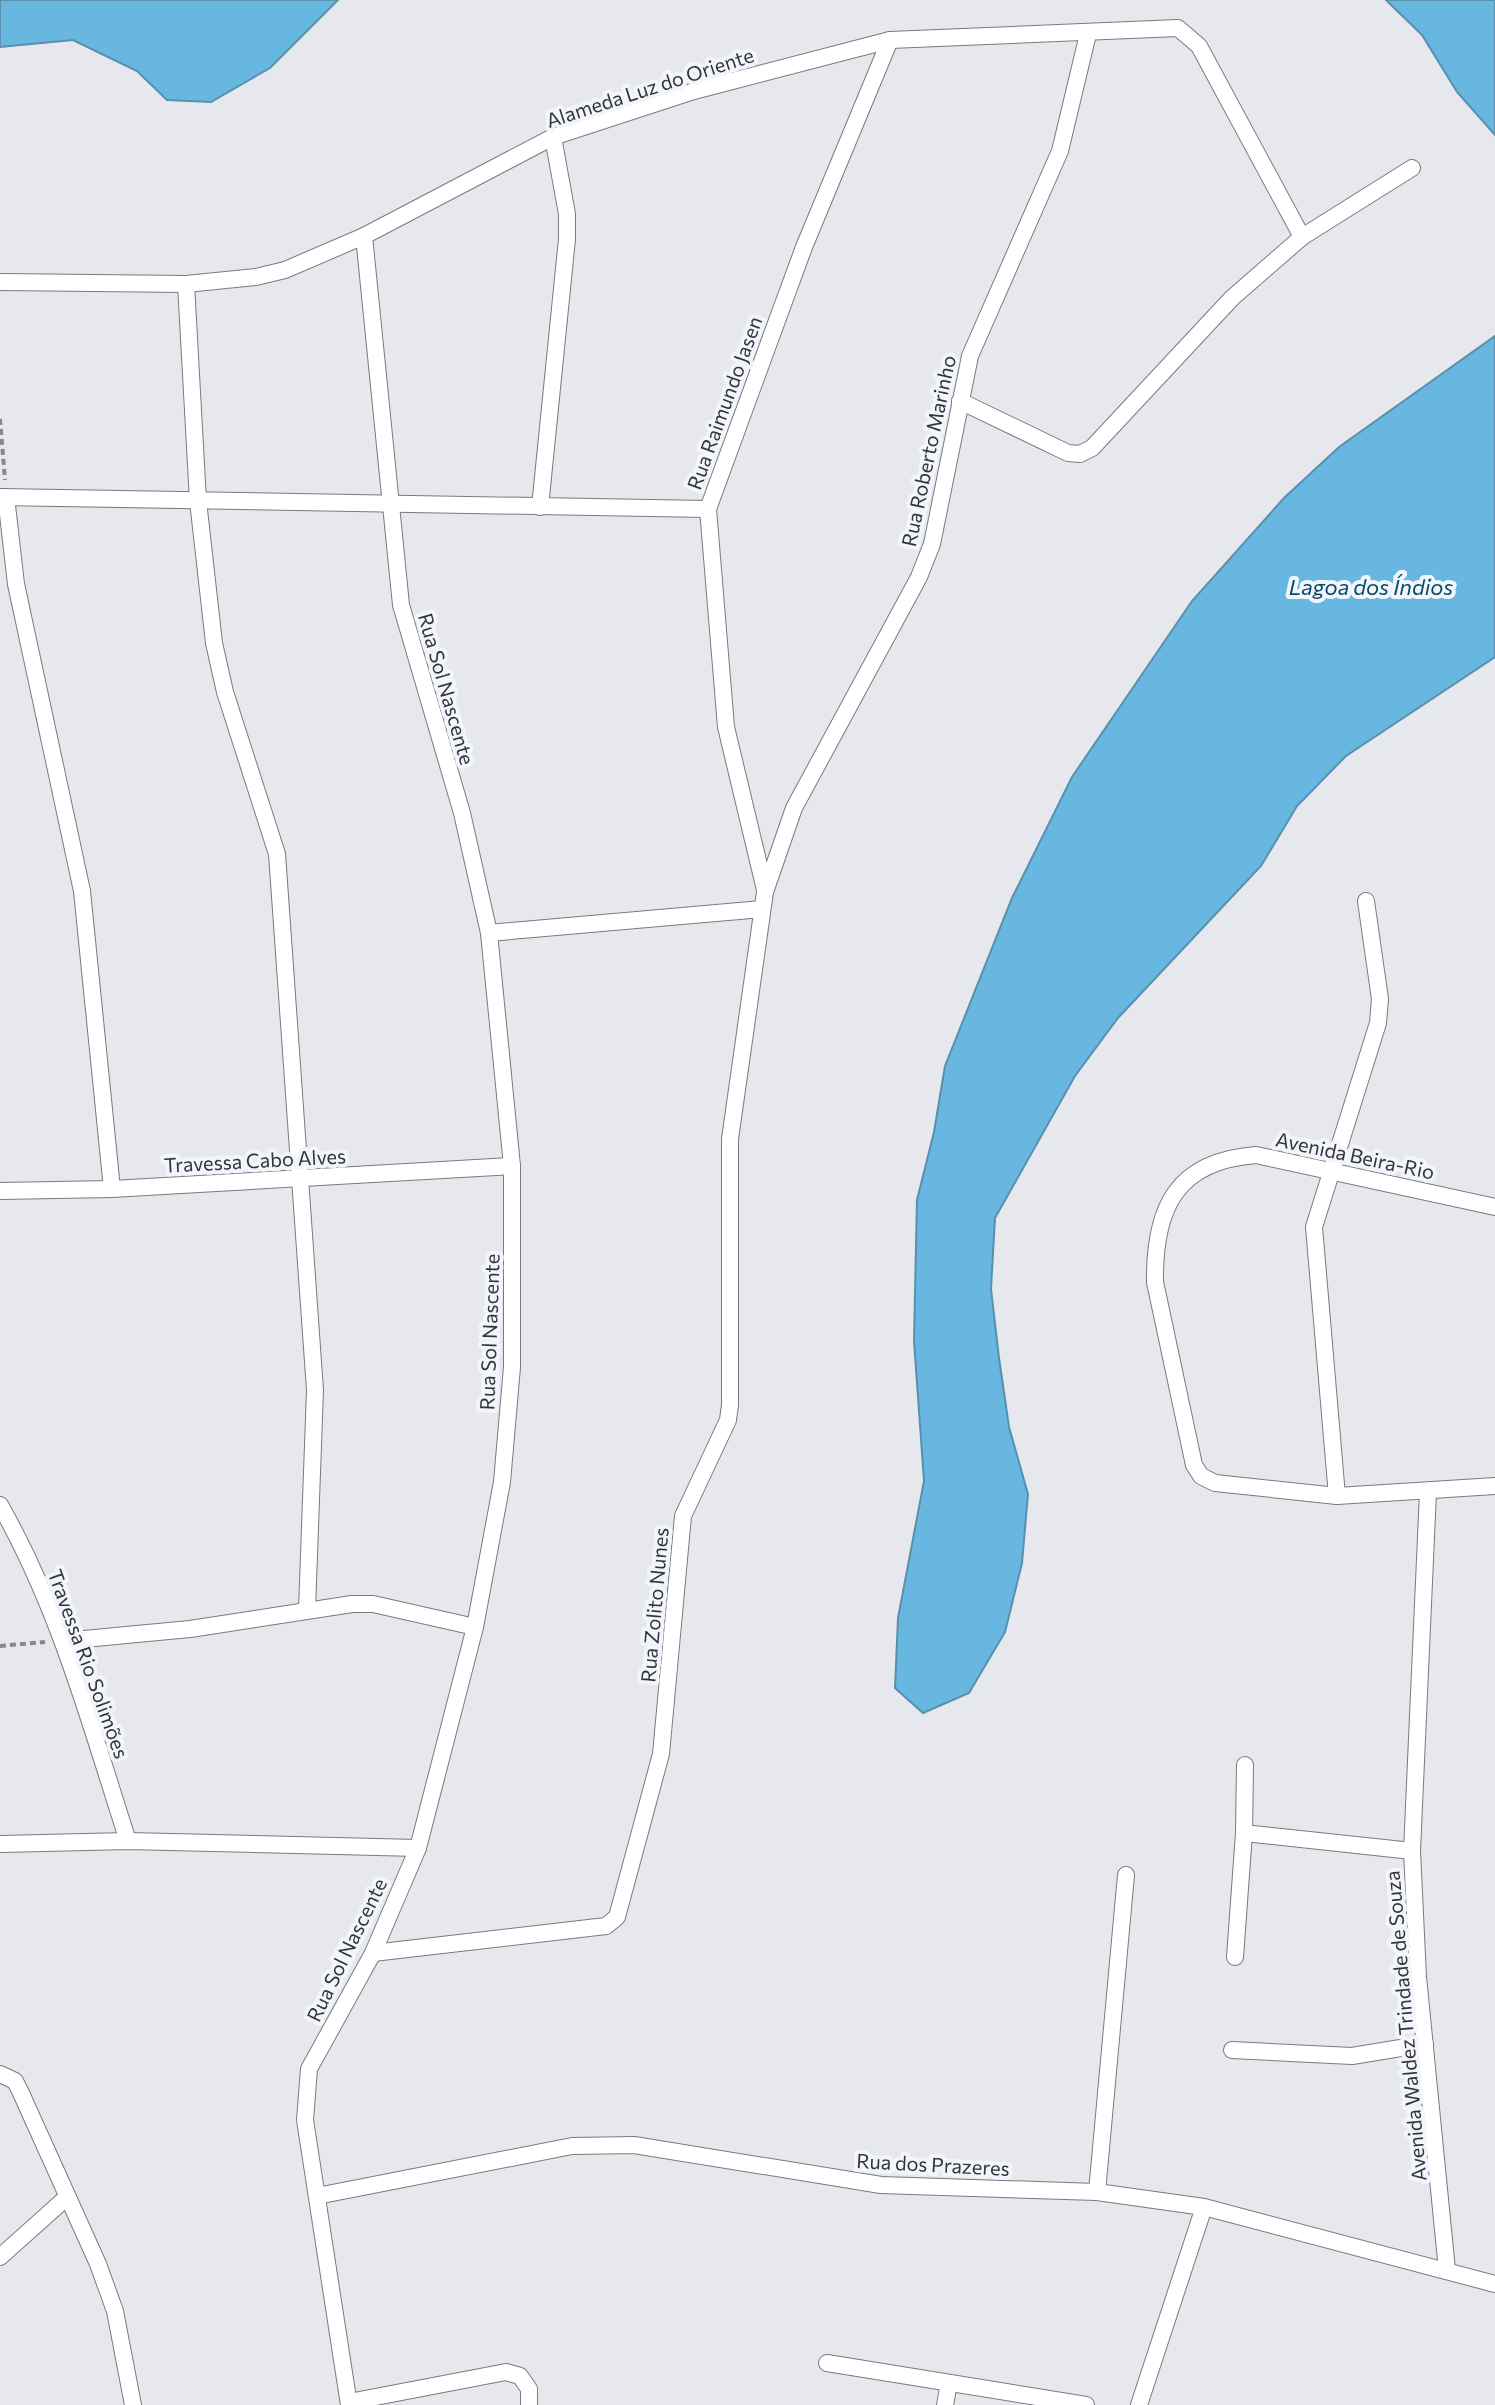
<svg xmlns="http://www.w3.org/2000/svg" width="1495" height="2405" font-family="Commissioner,sans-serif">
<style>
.water{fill:#68b7e0;stroke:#5890ae;stroke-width:2}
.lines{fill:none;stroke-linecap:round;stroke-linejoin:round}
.street-casing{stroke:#797a80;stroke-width:18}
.path{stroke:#86888c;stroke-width:4;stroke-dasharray:6 4;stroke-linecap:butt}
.street{stroke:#fff;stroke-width:16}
.labels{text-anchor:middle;stroke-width:8;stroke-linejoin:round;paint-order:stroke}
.street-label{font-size:20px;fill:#343538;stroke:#f3f5fc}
.water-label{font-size:22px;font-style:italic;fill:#094c68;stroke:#f3f5fc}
</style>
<rect width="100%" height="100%" fill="#e6e8ee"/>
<g class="water">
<path d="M0,0H338L270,68L211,102L167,100L137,71L73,40L0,47Z"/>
<path d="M1386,0H1495V135L1457,92L1422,35Z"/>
<path d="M1495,336V657L1346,756L1297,806L1261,866L1118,1018L1075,1076L995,1218L991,1289L999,1358L1009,1427L1028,1494L1022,1563L1005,1632L969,1693L923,1713L895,1688L898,1618L924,1481L914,1341L917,1200L934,1132L945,1066L1012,898L1072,777L1192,601L1284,498L1339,447Z"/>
</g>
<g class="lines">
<defs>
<g id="street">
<path d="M1302,237L1412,168"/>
<path d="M0,282L186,284L256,277L285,270L364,236L553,137L694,91L890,40L1178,28L1199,46L1302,237L1232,298L1092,448L1080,454L1068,453L960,401"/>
<path d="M186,284L198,501L214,643L225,692L277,854L315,1390L307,1610"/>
<path d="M0,497L708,509"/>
<path d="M6,497L16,584L82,891L112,1189"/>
<path d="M540,507L567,239V214L553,137"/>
<path d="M765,890L726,727L708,509L804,247L890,40"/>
<path d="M489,933L762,909"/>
<path d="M0,1191L112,1189L512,1166"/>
<path d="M1495,1207L1256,1155C1177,1161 1154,1207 1155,1282L1194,1465L1201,1476L1215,1483L1337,1496L1495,1486"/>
<path d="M1428,1492L1412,1851L1418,1977L1447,2270"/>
<path d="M1337,1496L1314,1227L1378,1023L1380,999L1366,901"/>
<path d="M0,1505C60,1610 91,1727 128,1841"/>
<path d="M63,1641L190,1629L352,1604H373L475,1627"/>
<path d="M1244,1833L1412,1851"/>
<path d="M0,1844L128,1841L418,1848"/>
<path d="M373,1953L606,1926L617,1917L661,1754L683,1516L728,1420L730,1405V1139L765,892L794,808L919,577L932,544L970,356L1060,151L1088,34"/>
<path d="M1235,1957L1244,1833L1245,1765"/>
<path d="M1232,2050L1352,2056L1425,2044"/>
<path d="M0,2074L15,2081L21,2093L98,2264L115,2311L133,2405"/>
<path d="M1097,2192L1126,1875"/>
<path d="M317,2196L572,2146L634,2145L881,2185L1097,2192L1204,2207L1495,2284"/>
<path d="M0,2257L66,2198"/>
<path d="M827,2363L1086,2405"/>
<path d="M349,2402L506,2372L520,2376L529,2389V2405"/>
<path d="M349,2405L305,2120L309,2069L373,1953L418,1848L475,1627L502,1482L512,1367V1166L489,933L462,813L401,605L364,236"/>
<path d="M945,2405L949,2383"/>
<path d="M1139,2405L1204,2207"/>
</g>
</defs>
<use href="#street" class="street-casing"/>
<g class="path">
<path d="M0,419L5,480"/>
<path d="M0,1646L45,1642"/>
</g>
<use href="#street" class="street"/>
</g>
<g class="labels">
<g class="street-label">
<text transform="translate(650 88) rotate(-18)" y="7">Alameda Luz do Oriente</text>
<text transform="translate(725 403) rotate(-70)" y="7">Rua Raimundo Jasen</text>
<text transform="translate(929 451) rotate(-78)" y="7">Rua Roberto Marinho</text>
<text transform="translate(446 689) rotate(74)" y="7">Rua Sol Nascente</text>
<text transform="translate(1355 1156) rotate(12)" y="7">Avenida Beira-Rio</text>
<text transform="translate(255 1161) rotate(-3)" y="7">Travessa Cabo Alves</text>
<text transform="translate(490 1332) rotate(-88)" y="7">Rua Sol Nascente</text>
<text transform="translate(655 1605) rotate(-85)" y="7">Rua Zolito Nunes</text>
<text transform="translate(88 1664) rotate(70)" y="7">Travessa Rio Solimões</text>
<text transform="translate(347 1950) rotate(-64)" y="7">Rua Sol Nascente</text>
<text transform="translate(1406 2026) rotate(-95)" y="7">Avenida Waldez Trindade de Souza</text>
<text transform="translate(933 2165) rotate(3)" y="7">Rua dos Prazeres</text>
</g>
<g class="water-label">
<text x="1371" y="595">Lagoa dos Índios</text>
</g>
</g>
</svg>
